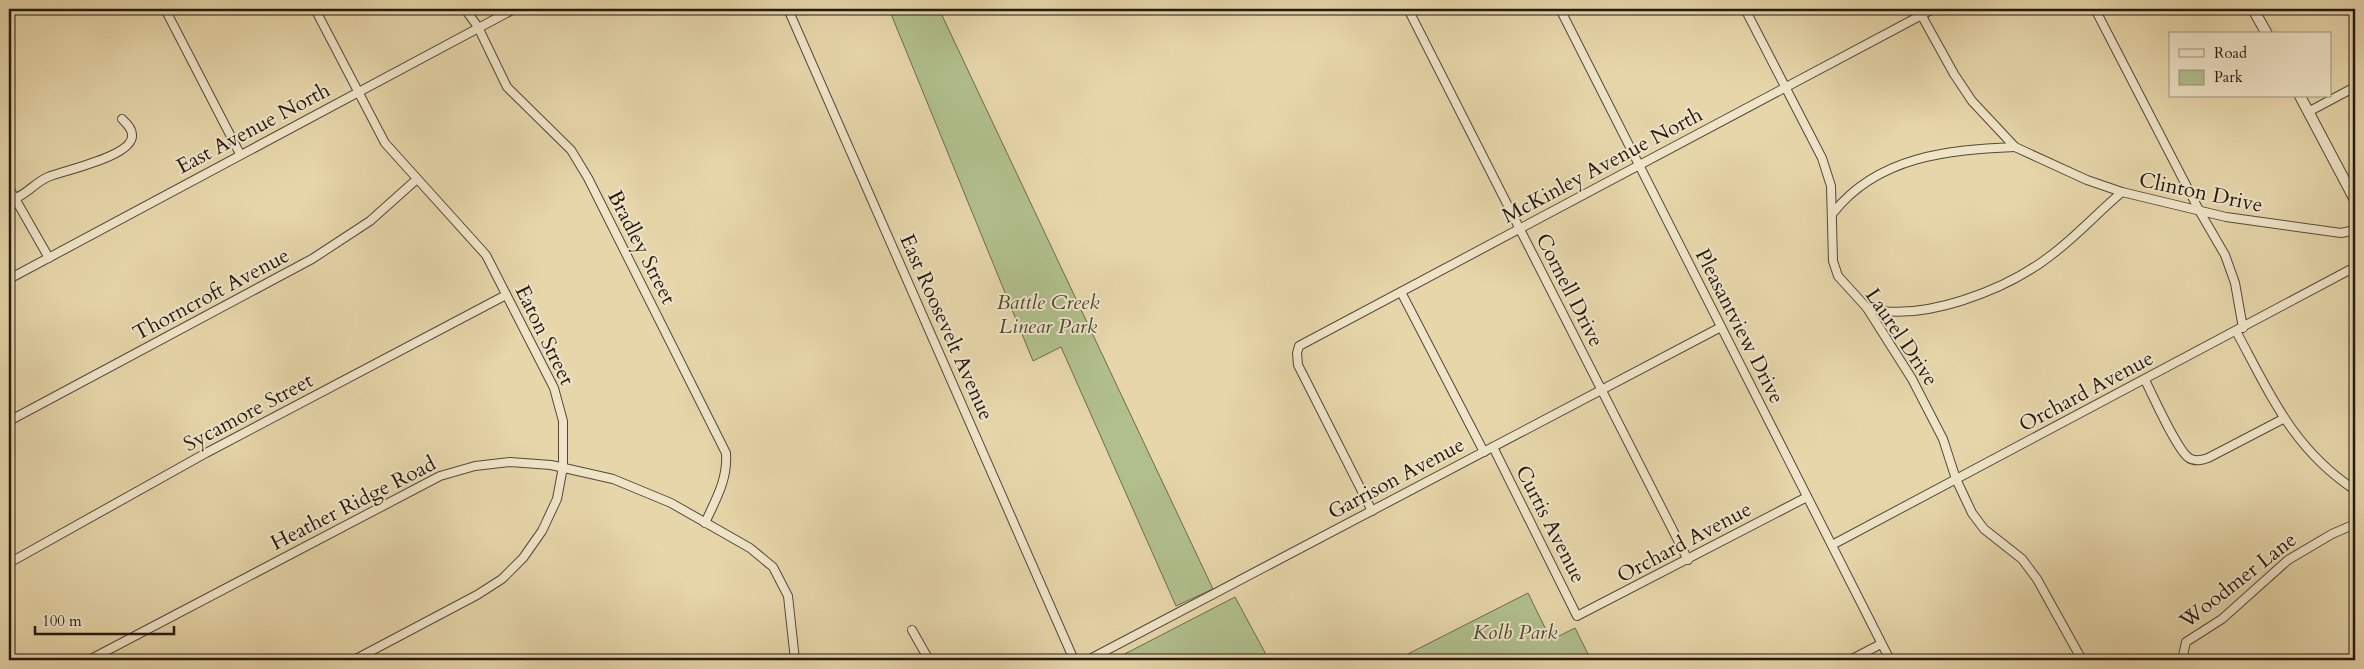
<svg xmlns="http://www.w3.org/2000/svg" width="2364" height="669" font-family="Cardo,serif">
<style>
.green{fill:#b0bf8c;stroke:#6a6c4e}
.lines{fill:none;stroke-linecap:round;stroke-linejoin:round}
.minor-casing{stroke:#544936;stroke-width:10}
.tertiary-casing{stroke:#544936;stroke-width:12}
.minor{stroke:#efe4c8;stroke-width:8}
.tertiary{stroke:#efe4c8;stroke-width:10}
.labels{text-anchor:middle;stroke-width:4;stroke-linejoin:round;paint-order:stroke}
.street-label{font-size:21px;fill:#241a10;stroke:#efe4c8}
.park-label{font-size:21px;font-style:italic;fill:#4e4c35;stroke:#efe4c8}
</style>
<rect width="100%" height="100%" fill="#e6d6aa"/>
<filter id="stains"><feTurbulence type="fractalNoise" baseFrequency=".004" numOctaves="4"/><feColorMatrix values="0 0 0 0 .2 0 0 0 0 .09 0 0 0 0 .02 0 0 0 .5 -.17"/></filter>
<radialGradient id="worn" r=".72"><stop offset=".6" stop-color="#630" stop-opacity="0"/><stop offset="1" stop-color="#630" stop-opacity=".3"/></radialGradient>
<g class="green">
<path d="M889,9H939L1213,589L1176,606L1061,347L1033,361Z"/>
<path d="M1528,593L1551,640L1575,628L1591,660H1396Z"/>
<path d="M1235,597L1269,660H1113Z"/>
</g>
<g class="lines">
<defs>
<g id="minor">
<path d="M165,9L240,154"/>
<path d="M315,9L385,143L486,255L554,388L563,421V467L557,499L542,531L523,558L502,579L477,595L354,660"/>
<path d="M465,9L478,27L507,87L571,150L588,178L726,453C728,479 716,499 705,523"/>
<path d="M788,9L1074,660"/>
<path d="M1408,9L1688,560"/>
<path d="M1560,9L1890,660"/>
<path d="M1745,9L1822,158L1831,186L1833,261L1838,276L1867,308L1912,379L1943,439L1956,479L1972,513L1984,529L2022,559L2037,579L2082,660"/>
<path d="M1918,9L1954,74L1972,101L2015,147L2087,180L2122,192"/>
<path d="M2095,9L2200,212L2225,255L2235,283L2243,328"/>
<path d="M2308,112L2355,87"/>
<path d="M9,188L49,258"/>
<path d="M16,198C29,192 36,182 48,177C65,170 134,156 132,135C132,128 126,123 122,119"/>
<path d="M1833,213C1878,156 1948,150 2015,147"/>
<path d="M9,279L514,9"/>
<path d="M1401,292L1484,452"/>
<path d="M1867,308C1922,323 2006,290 2050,256C2076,237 2097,213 2122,192L2226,217L2341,233L2355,230"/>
<path d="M2236,331C2270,394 2293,449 2355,490"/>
<path d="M2145,380C2153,396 2177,450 2189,458C2195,462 2202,460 2208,458L2283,419"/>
<path d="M9,421L312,259L370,221L417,179"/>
<path d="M1493,447L1577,616L1807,497"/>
<path d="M1372,511L1298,365L1297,353L1299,346L1933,9"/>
<path d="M1832,545L2355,267"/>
<path d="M9,563L206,453L506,295"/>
<path d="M912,630L929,660"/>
<path d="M89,660L440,476L475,466L510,462L551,465L613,479L671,503L750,548L773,567L788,596L795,660"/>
<path d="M1088,660L1721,327"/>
<path d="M1850,660L1881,644"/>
<path d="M2182,660L2186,642L2222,619L2288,560L2332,534L2355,524"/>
</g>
<g id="tertiary">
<path d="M2253,9L2267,34"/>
<path d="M2300,96L2355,200"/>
</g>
</defs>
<use href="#minor" class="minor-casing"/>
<use href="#tertiary" class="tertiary-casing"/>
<use href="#minor" class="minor"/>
<use href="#tertiary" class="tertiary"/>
</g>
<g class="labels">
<g class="street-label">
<text transform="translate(253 128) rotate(-28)" y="7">East Avenue North</text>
<text transform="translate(1602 165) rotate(-28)" y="7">McKinley Avenue North</text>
<text transform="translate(2201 192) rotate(12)" y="7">Clinton Drive</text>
<text transform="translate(642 247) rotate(63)" y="7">Bradley Street</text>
<text transform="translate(1570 290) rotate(63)" y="7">Cornell Drive</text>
<text transform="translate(211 294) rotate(-28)" y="7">Thorncroft Avenue</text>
<text transform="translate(1740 326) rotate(63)" y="7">Pleasantview Drive</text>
<text transform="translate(947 327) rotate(66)" y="7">East Roosevelt Avenue</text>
<text transform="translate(545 335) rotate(64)" y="7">Eaton Street</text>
<text transform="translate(1902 337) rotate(56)" y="7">Laurel Drive</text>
<text transform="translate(2086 391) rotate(-28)" y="7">Orchard Avenue</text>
<text transform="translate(248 412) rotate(-28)" y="7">Sycamore Street</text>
<text transform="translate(1396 478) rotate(-28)" y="7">Garrison Avenue</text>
<text transform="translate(353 503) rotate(-27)" y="7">Heather Ridge Road</text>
<text transform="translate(1551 524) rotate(63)" y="7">Curtis Avenue</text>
<text transform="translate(1684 542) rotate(-28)" y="7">Orchard Avenue</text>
<text transform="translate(2238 580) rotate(-38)" y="7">Woodmer Lane</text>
</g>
<g class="park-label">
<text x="1048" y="309">Battle Creek<tspan x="1048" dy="24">Linear Park</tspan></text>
<text x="1515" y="639">Kolb Park</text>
</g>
</g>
<rect width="2364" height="669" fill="none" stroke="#e6d6aa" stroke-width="30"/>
<rect x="10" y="10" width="2344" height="649" fill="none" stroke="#241a10" stroke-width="2.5"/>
<rect x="15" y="15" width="2334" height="639" fill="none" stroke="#241a10"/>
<rect x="2169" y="32" width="162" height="65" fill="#efe4c8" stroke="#9e937e"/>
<rect x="2179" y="49" width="25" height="8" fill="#efe4c8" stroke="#9e937e"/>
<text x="2214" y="58" font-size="15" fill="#241a10">Road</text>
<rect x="2179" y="70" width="25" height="15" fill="#b0bf8c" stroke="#9e937e"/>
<text x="2214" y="82" font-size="15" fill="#241a10">Park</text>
<path d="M35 626v8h139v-8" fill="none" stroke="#241a10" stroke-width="2.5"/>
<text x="42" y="626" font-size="15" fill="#241a10" stroke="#efe4c8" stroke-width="4" paint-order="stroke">100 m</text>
<rect width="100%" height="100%" filter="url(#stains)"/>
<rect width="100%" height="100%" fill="url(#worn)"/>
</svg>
